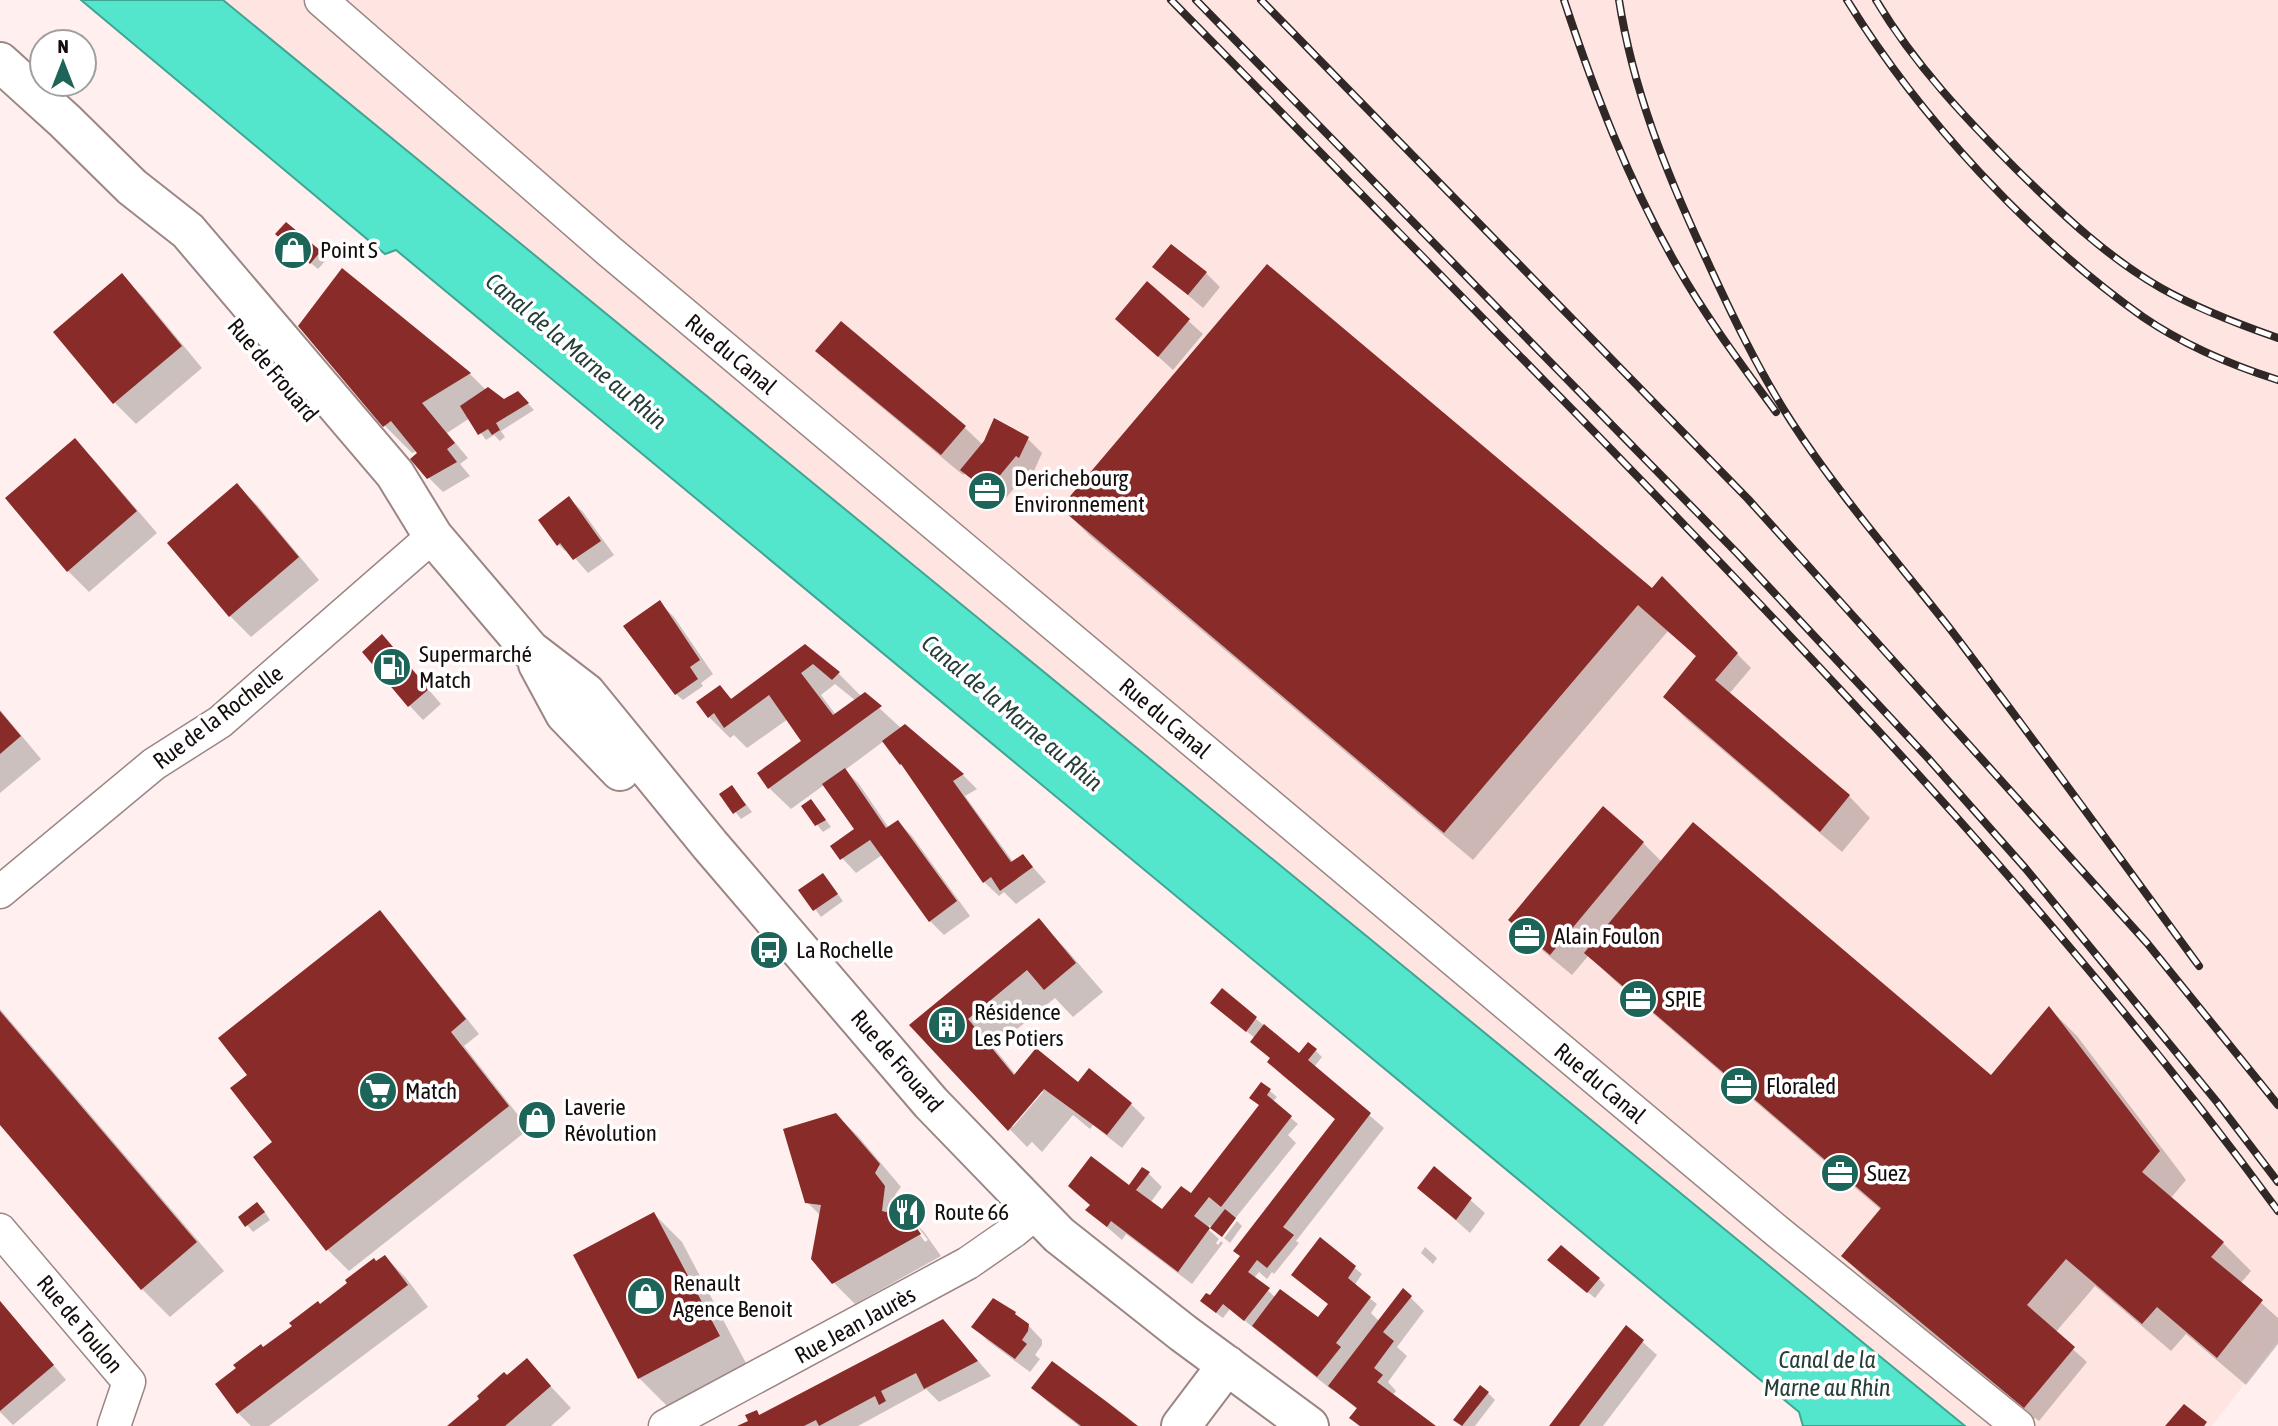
<svg xmlns="http://www.w3.org/2000/svg" width="2278" height="1426" font-family="'Asap Condensed',sans-serif">
<style>
.built{fill:#ffe5e2}
.water{fill:#53e6cd;stroke:#40a593;stroke-width:2}
.shadow{fill:#0003;fill-rule:evenodd}
.building{fill:#892b28}
.lines{fill:none;stroke-linecap:round;stroke-linejoin:round}
.minor-casing{stroke:#9b8684;stroke-width:35}
.tertiary-casing{stroke:#9b8684;stroke-width:42}
.secondary-casing{stroke:#9b8684;stroke-width:42}
.minor{stroke:#fff;stroke-width:32}
.tertiary{stroke:#fff;stroke-width:38}
.secondary{stroke:#fff;stroke-width:38}
.rail-casing{stroke:#302827;stroke-width:8}
.rail{stroke:#fff;stroke-width:5;stroke-dasharray:16;stroke-linecap:butt}
.labels{text-anchor:middle;stroke-width:7;stroke-linejoin:round;paint-order:stroke}
.poi-label{font-size:23px;fill:#140d0c;stroke:#fff;text-anchor:start}
.street-label{font-size:23px;fill:#140d0c;stroke:#fff}
.water-label{font-size:24px;font-style:italic;fill:#253e38;stroke:#fff}
</style>
<rect width="100%" height="100%" fill="#fff0ef"/>
<path class="built" d="M223,0H2278V1341L2212,1426H1965Z"/>
<path class="water" d="M81,0H223L1965,1426H1803L1799,1412L396,250L385,254Z"/>
<g class="shadow">
<path d="M286,224L327,259L318,269L284,241Z"/>
<path d="M1154,266L1206,273L1220,287L1203,308Z"/>
<path d="M342,271L470,374L486,390L504,402L518,393L534,410L501,431L505,437L500,441L494,435L486,440L470,418L447,433L468,458L460,464L470,476L443,492L429,478L423,447L412,453L384,425Z"/>
<path d="M122,276L143,297L202,368L136,424L115,403L55,333Z"/>
<path d="M1147,284L1203,334L1173,370L1132,333Z"/>
<path d="M818,351L964,427L983,445L1028,439L1042,453L1034,471L1030,469L1001,504L965,473L963,475L839,372Z"/>
<path d="M75,441L96,462L157,533L89,592L68,571Z"/>
<path d="M237,485L258,506L319,580L251,637L230,616Z"/>
<path d="M569,498L583,512L614,555L588,573L567,549L565,551L558,544Z"/>
<path d="M1062,508L1652,591L1663,579L1751,668L1729,694L1849,796L1870,818L1842,852L1686,719L1665,697L1697,657L1668,631L1473,860L1090,536Z"/>
<path d="M660,603L674,617L713,674L701,683L703,686L683,700L676,694Z"/>
<path d="M382,636L441,704L423,720L409,705Z"/>
<path d="M805,647L839,674L862,697L865,695L902,729L905,726L963,775L977,789L965,796L1014,863L1023,856L1046,882L1016,904L1004,892L999,896L984,882L929,801L884,741L845,770L859,784L889,828L898,822L912,836L970,916L944,935L930,921L882,855L856,873L832,847L856,829L824,785L791,809L769,788L803,741L788,719L747,748L734,735L730,738L709,717L720,687L733,700ZM835,684L856,701L836,715L821,695Z"/>
<path d="M0,710L41,759L0,793Z"/>
<path d="M721,794H738L752,812L741,819Z"/>
<path d="M803,807L817,808L831,827L823,832Z"/>
<path d="M1643,843L1662,862L1991,1078L2049,1008L2077,1036L2186,1180L2170,1199L2223,1243L2251,1271L2240,1284L2278,1318V1344L2246,1385L2186,1334L2171,1351L2095,1286L2055,1333L2087,1362L2039,1421L2035,1418L2034,1419L1871,1284L1843,1256L1881,1210L1614,980L1589,955L1572,975L1531,941L1510,920Z"/>
<path d="M829,882L843,901L821,917L801,890Z"/>
<path d="M379,912L393,926L479,1034L464,1046L529,1129L349,1271L327,1249L275,1142L247,1077Z"/>
<path d="M1038,921L1066,949L1103,992L1073,1017L1055,998L994,1048L1016,1075L1078,1084L1089,1071L1131,1104L1145,1118L1122,1148L1093,1125L1090,1129L1073,1115L1042,1152L1032,1142L1027,1147L951,1069L911,1025ZM1041,1090L1043,1092L1013,1127L1011,1125Z"/>
<path d="M1222,990L1306,1061L1315,1050L1322,1057L1314,1067L1384,1128L1296,1241L1299,1243L1274,1274L1272,1272L1267,1279L1259,1272L1254,1278L1276,1298L1318,1319L1330,1305L1320,1239L1362,1274L1354,1286L1377,1304L1371,1313L1380,1322L1410,1297L1424,1311L1397,1347L1407,1356L1388,1382L1396,1391L1392,1396L1433,1426H1359L1351,1418L1358,1410L1333,1389L1332,1390L1230,1309L1223,1318L1208,1307L1210,1297L1242,1257L1336,1120L1283,1076L1269,1062L1271,1059L1252,1042L1255,1038L1219,1010Z"/>
<path d="M0,1009L224,1271L170,1317L142,1289L0,1122Z"/>
<path d="M1262,1084L1277,1097L1272,1102L1298,1124L1288,1135L1296,1143L1221,1236L1209,1225V1230L1219,1239L1216,1243L1218,1245L1221,1241L1223,1243L1192,1284L1126,1234L1122,1240L1087,1210L1129,1187L1148,1173L1162,1187L1150,1203L1162,1212L1191,1195L1260,1106L1252,1098Z"/>
<path d="M836,1115L858,1136L901,1187L895,1195L905,1209V1213L924,1232L941,1256L855,1304L834,1283L821,1216L807,1202ZM915,1228H919L928,1240L925,1242Z"/>
<path d="M1434,1168L1485,1213L1470,1233L1419,1188Z"/>
<path d="M264,1211L270,1220L253,1232L240,1217Z"/>
<path d="M654,1214L682,1242L747,1365L667,1406L639,1378L575,1256Z"/>
<path d="M1237,1221L1242,1226L1230,1243L1224,1238Z"/>
<path d="M1425,1247L1437,1258L1433,1264L1421,1253Z"/>
<path d="M385,1257L406,1278L428,1307L269,1426H251L238,1413L264,1349Z"/>
<path d="M1556,1267L1599,1279L1605,1285L1595,1298Z"/>
<path d="M0,1301L66,1380L13,1425L0,1412Z"/>
<path d="M1028,1325L1042,1340V1345L1035,1355L1040,1359L1030,1372L988,1341L974,1327Z"/>
<path d="M1626,1327L1657,1355L1603,1426H1551Z"/>
<path d="M956,1335L991,1376L939,1402L926,1389L858,1426H741L750,1421L756,1412L761,1416Z"/>
<path d="M527,1361L571,1408L551,1426H450Z"/>
<path d="M1033,1388L1135,1426H1079L1048,1402Z"/>
<path d="M1488,1393L1495,1400L1475,1426H1462L1456,1420Z"/>
</g>
<g class="building">
<path d="M286,222L321,251L310,264L275,234Z"/>
<path d="M1171,244L1207,272L1188,295L1152,267Z"/>
<path d="M1267,264L1652,588L1662,576L1738,653L1715,680L1850,795L1820,832L1663,697L1696,656L1638,605L1444,833L1060,508Z"/>
<path d="M342,268L471,373L422,403L455,443L447,449L457,462L427,479L410,459L417,453L391,421L383,427L298,326Z"/>
<path d="M122,273L182,346L113,404L53,332Z"/>
<path d="M1147,281L1190,319L1158,357L1115,319Z"/>
<path d="M841,321L966,426L941,455L815,351Z"/>
<path d="M488,387L504,399L518,391L529,403L496,423L500,430L492,435L488,429L478,435L460,406Z"/>
<path d="M994,418L1029,437L1019,458L1016,456L987,491L960,470L984,441Z"/>
<path d="M75,438L137,511L67,572L5,498Z"/>
<path d="M237,483L299,557L229,617L167,543Z"/>
<path d="M569,496L601,541L573,560L560,543L557,546L538,520Z"/>
<path d="M660,600L700,660L690,667L698,679L675,695L623,626Z"/>
<path d="M382,634L429,689L408,707L362,652Z"/>
<path d="M805,644L840,672L832,680L813,664L801,673L833,715L865,692L882,706L768,789L757,773L801,741L769,695L724,728L714,713L708,718L696,702L720,685L731,699Z"/>
<path d="M0,711L21,736L0,754Z"/>
<path d="M905,724L964,774L953,781L1011,862L1023,854L1033,867L1000,891L991,877L983,883L901,764L900,765L882,741Z"/>
<path d="M845,768L886,828L898,820L957,901L929,922L870,840L840,860L830,846L854,829L822,784Z"/>
<path d="M732,785L746,805L733,814L719,794Z"/>
<path d="M811,799L826,820L815,826L801,806Z"/>
<path d="M1603,806L1644,842L1550,955L1508,920Z"/>
<path d="M1693,822L1991,1075L2049,1006L2160,1151L2142,1172L2224,1242L2211,1257L2263,1300L2217,1358L2157,1307L2142,1324L2066,1259L2027,1305L2075,1347L2024,1408L1841,1256L1881,1208L1584,953Z"/>
<path d="M823,873L838,894L813,911L798,890Z"/>
<path d="M380,910L466,1019L451,1032L509,1106L326,1251L253,1157L272,1142L230,1088L247,1075L218,1038Z"/>
<path d="M1039,918L1076,963L1044,990L1027,970L968,1019L1014,1075L1036,1048L1078,1082L1089,1068L1132,1103L1107,1135L1044,1089L1008,1131L909,1025Z"/>
<path d="M1222,988L1257,1017L1246,1032L1210,1003Z"/>
<path d="M0,1011L197,1242L141,1290L0,1125Z"/>
<path d="M1264,1024L1299,1053L1308,1042L1317,1049L1308,1060L1371,1113L1283,1227L1294,1235L1267,1268L1257,1260L1248,1272L1270,1288L1244,1321L1223,1304L1216,1313L1200,1301L1206,1293L1210,1295L1240,1256L1233,1251L1335,1119L1267,1062L1270,1058L1250,1042Z"/>
<path d="M1261,1082L1271,1089L1267,1095L1292,1116L1221,1207L1209,1197L1194,1216L1210,1228L1225,1209L1236,1218L1222,1237L1210,1228L1178,1272L1111,1221L1107,1227L1085,1210L1090,1205L1068,1186L1091,1156L1129,1185L1142,1167L1150,1172L1136,1190L1162,1209L1181,1186L1191,1193L1259,1105L1249,1098Z"/>
<path d="M836,1113L880,1164L875,1173L885,1186L882,1211L886,1212L895,1208L903,1209L921,1234L832,1284L811,1259L821,1205L805,1203L783,1129Z"/>
<path d="M1434,1166L1472,1198L1456,1220L1417,1188Z"/>
<path d="M257,1202L265,1212L245,1227L238,1217Z"/>
<path d="M654,1212L720,1336L638,1379L573,1255Z"/>
<path d="M1320,1237L1356,1266L1348,1278L1371,1297L1336,1343L1341,1347L1317,1377L1252,1326L1280,1289L1318,1317L1328,1304L1291,1275Z"/>
<path d="M1561,1245L1600,1278L1587,1293L1547,1260Z"/>
<path d="M385,1255L408,1285L237,1414L215,1384L236,1368L233,1365L261,1344L263,1347L292,1326L289,1323L318,1301L320,1304L347,1283L345,1280L374,1258L376,1261Z"/>
<path d="M1403,1288L1412,1296L1383,1332L1394,1341L1374,1368L1383,1375L1377,1382L1436,1426H1360L1349,1418L1357,1408L1328,1386Z"/>
<path d="M993,1298L1016,1312L1015,1314L1029,1324L1028,1331L1022,1340L1027,1344L1015,1359L971,1327Z"/>
<path d="M0,1301L54,1365L0,1411Z"/>
<path d="M943,1319L978,1361L924,1389L916,1373L881,1391L886,1401L879,1405L875,1396L819,1426L816,1420L804,1426H737L748,1421L745,1415L757,1410L759,1415Z"/>
<path d="M1626,1325L1644,1340L1579,1426H1549Z"/>
<path d="M527,1358L551,1386L505,1426H447L479,1399L477,1396L504,1372L507,1375Z"/>
<path d="M1052,1361L1107,1402L1138,1426H1081L1031,1388Z"/>
<path d="M1480,1385L1489,1392L1462,1426L1453,1420Z"/>
<path d="M2184,1404L2207,1422L2204,1426H2165Z"/>
</g>
<g class="lines">
<defs>
<g id="minor">
<path d="M321,0L609,251L1778,1232L2018,1426"/>
<path d="M0,892L154,764L220,722L433,536"/>
<path d="M0,1230L129,1382L114,1426"/>
<path d="M665,1426L968,1263L1014,1231L1037,1212"/>
</g>
<path id="tertiary" d="M1181,1426L1227,1365"/>
<g id="secondary">
<path d="M0,62L65,121L132,187L188,231L395,474L433,536L530,650L586,693L710,845L931,1103L993,1167L1059,1235L1183,1333L1309,1426"/>
<path d="M538,664L565,714L620,771"/>
</g>
</defs>
<use href="#minor" class="minor-casing"/>
<use href="#tertiary" class="tertiary-casing"/>
<use href="#secondary" class="secondary-casing"/>
<use href="#minor" class="minor"/>
<use href="#tertiary" class="tertiary"/>
<use href="#secondary" class="secondary"/>
<defs>
<g id="rail">
<path d="M1171,0C1316,147 1460,295 1604,442C1842,687 2076,935 2278,1211"/>
<path d="M1196,0L1737,553L1927,757L2026,869L2217,1102L2278,1182"/>
<path d="M1261,0L1748,499L2147,943L2278,1105"/>
<path d="M1564,0C1594,91 1629,183 1677,266C1706,317 1741,364 1776,412"/>
<path d="M1619,0C1633,90 1666,172 1704,254C1730,311 1757,368 1791,421C1839,495 1897,561 1951,630C2035,741 2117,854 2199,966"/>
<path d="M1847,0C1919,117 2030,237 2143,317C2184,345 2231,365 2278,380"/>
<path d="M1876,0C1914,64 1966,119 2018,171C2062,214 2107,257 2161,288C2198,309 2238,324 2278,338"/>
</g>
</defs>
<use href="#rail" class="rail-casing"/>
<use href="#rail" class="rail"/>
</g>
<defs>
<symbol id="shop-disc" viewBox="-11 -11 22 22"><circle r="9.5" fill="#1e6559" stroke="#fff"/><path d="M-5-2.5h2.3a2.7 3.5 0 0 1 5.4 0H5L5.5 6h-11ZM-1.5-2.5h3a1.5 2.3 0 0 0-3 0Z" fill="#fff"/></symbol>
<symbol id="office-disc" viewBox="-11 -11 22 22"><circle r="9.5" fill="#1e6559" stroke="#fff"/><path d="M-6-3h4V-5.5h4V-3h4V5H-6ZM-1-4.5V-3h2v-1.5ZM-6 0V1H6V0Z" fill="#fff"/></symbol>
<symbol id="fuel-disc" viewBox="-11 -11 22 22"><circle r="9.5" fill="#1e6559" stroke="#fff"/><path d="M-5.5-6h7V0h2V4h1.3V-2.5L3-4.5l.8-.8L6-3V5H2.5V1h-1V6h-7ZM-4.2-4.7v3.2H.2V-4.7Z" fill="#fff"/></symbol>
<symbol id="bus-disc" viewBox="-11 -11 22 22"><circle r="9.5" fill="#1e6559" stroke="#fff"/><path d="M-5-6H5V4H4V6H2V4H-2V6H-4V4H-5ZM-3.5-4V0h7V-4ZM-3.5 1.2v1.5H-2V1.2ZM2 1.2v1.5H3.5V1.2Z" fill="#fff"/></symbol>
<symbol id="building-disc" viewBox="-11 -11 22 22"><circle r="9.5" fill="#1e6559" stroke="#fff"/><path d="M-4-6H4V6H1V3H-1V6H-4ZM-2.5-4.3h1.7v1.8h-1.7ZM.8-4.3h1.7v1.8H.8ZM-2.5-1h1.7V.8h-1.7ZM.8-1h1.7V.8H.8Z" fill="#fff"/></symbol>
<symbol id="supermarket-disc" viewBox="-11 -11 22 22"><circle r="9.5" fill="#1e6559" stroke="#fff"/><path d="M-6-5.5h2.5l.6 2H6L4.5 2H-2.5L-4.4-4H-6ZM-1.5 3.2a1.3 1.3 0 1 0 .1 0ZM3 3.2a1.3 1.3 0 1 0 .1 0Z" fill="#fff"/></symbol>
<symbol id="restaurant-disc" viewBox="-11 -11 22 22"><circle r="9.5" fill="#1e6559" stroke="#fff"/><path d="M-5-6h1v4h1v-4h1v4h1v-4h1v5L-1.5 .5V6h-2V.5L-5-1ZM5-6V6H3V1.5H1.5Q1.5-4 5-6Z" fill="#fff"/></symbol>
</defs>
<g fill-rule="evenodd">
<use href="#shop-disc" x="271" y="228" width="44" height="44"/>
<use href="#office-disc" x="965" y="469" width="44" height="44"/>
<use href="#fuel-disc" x="370" y="645" width="44" height="44"/>
<use href="#office-disc" x="1505" y="914" width="44" height="44"/>
<use href="#bus-disc" x="747" y="928" width="44" height="44"/>
<use href="#office-disc" x="1616" y="977" width="44" height="44"/>
<use href="#building-disc" x="925" y="1003" width="44" height="44"/>
<use href="#office-disc" x="1717" y="1064" width="44" height="44"/>
<use href="#supermarket-disc" x="356" y="1069" width="44" height="44"/>
<use href="#shop-disc" x="515" y="1098" width="44" height="44"/>
<use href="#office-disc" x="1818" y="1151" width="44" height="44"/>
<use href="#restaurant-disc" x="885" y="1190" width="44" height="44"/>
<use href="#shop-disc" x="624" y="1274" width="44" height="44"/>
</g>
<g class="labels">
<g class="poi-label">
<text x="320" y="258">Point S</text>
<text x="1014" y="486">Derichebourg<tspan x="1014" dy="26">Environnement</tspan></text>
<text x="419" y="662">Supermarché<tspan x="419" dy="26">Match</tspan></text>
<text x="1554" y="944">Alain Foulon</text>
<text x="796" y="958">La Rochelle</text>
<text x="1665" y="1007">SPIE</text>
<text x="974" y="1020">Résidence<tspan x="974" dy="26">Les Potiers</tspan></text>
<text x="1766" y="1094">Floraled</text>
<text x="405" y="1099">Match</text>
<text x="564" y="1115">Laverie<tspan x="564" dy="26">Révolution</tspan></text>
<text x="1867" y="1181">Suez</text>
<text x="934" y="1220">Route 66</text>
<text x="673" y="1291">Renault<tspan x="673" dy="26">Agence Benoit</tspan></text>
</g>
<g class="street-label">
<text transform="translate(731 354) rotate(40)" y="8">Rue du Canal</text>
<text transform="translate(273 370) rotate(50)" y="8">Rue de Frouard</text>
<text transform="translate(218 717) rotate(-37)" y="8">Rue de la Rochelle</text>
<text transform="translate(1165 718) rotate(40)" y="8">Rue du Canal</text>
<text transform="translate(897 1061) rotate(49)" y="8">Rue de Frouard</text>
<text transform="translate(1600 1083) rotate(40)" y="8">Rue du Canal</text>
<text transform="translate(80 1324) rotate(50)" y="8">Rue de Toulon</text>
<text transform="translate(855 1325) rotate(-29)" y="8">Rue Jean Jaurès</text>
</g>
<g class="water-label">
<text transform="translate(576 351) rotate(40)" y="8">Canal de la Marne au Rhin</text>
<text transform="translate(1012 713) rotate(40)" y="8">Canal de la Marne au Rhin</text>
<text x="1827" y="1368">Canal de la<tspan x="1827" dy="28">Marne au Rhin</tspan></text>
</g>
</g>
<g transform="translate(63 63)"><circle r="33" fill="#ffffff" stroke="#a19e9e" stroke-width="2"/>
<path d="M0-5L12 26L0 18L-12 26Z" fill="#1e6559"/>
<text y="-10" font-size="19" font-weight="bold" text-anchor="middle" fill="#140d0c">N</text>
</g>
</svg>
